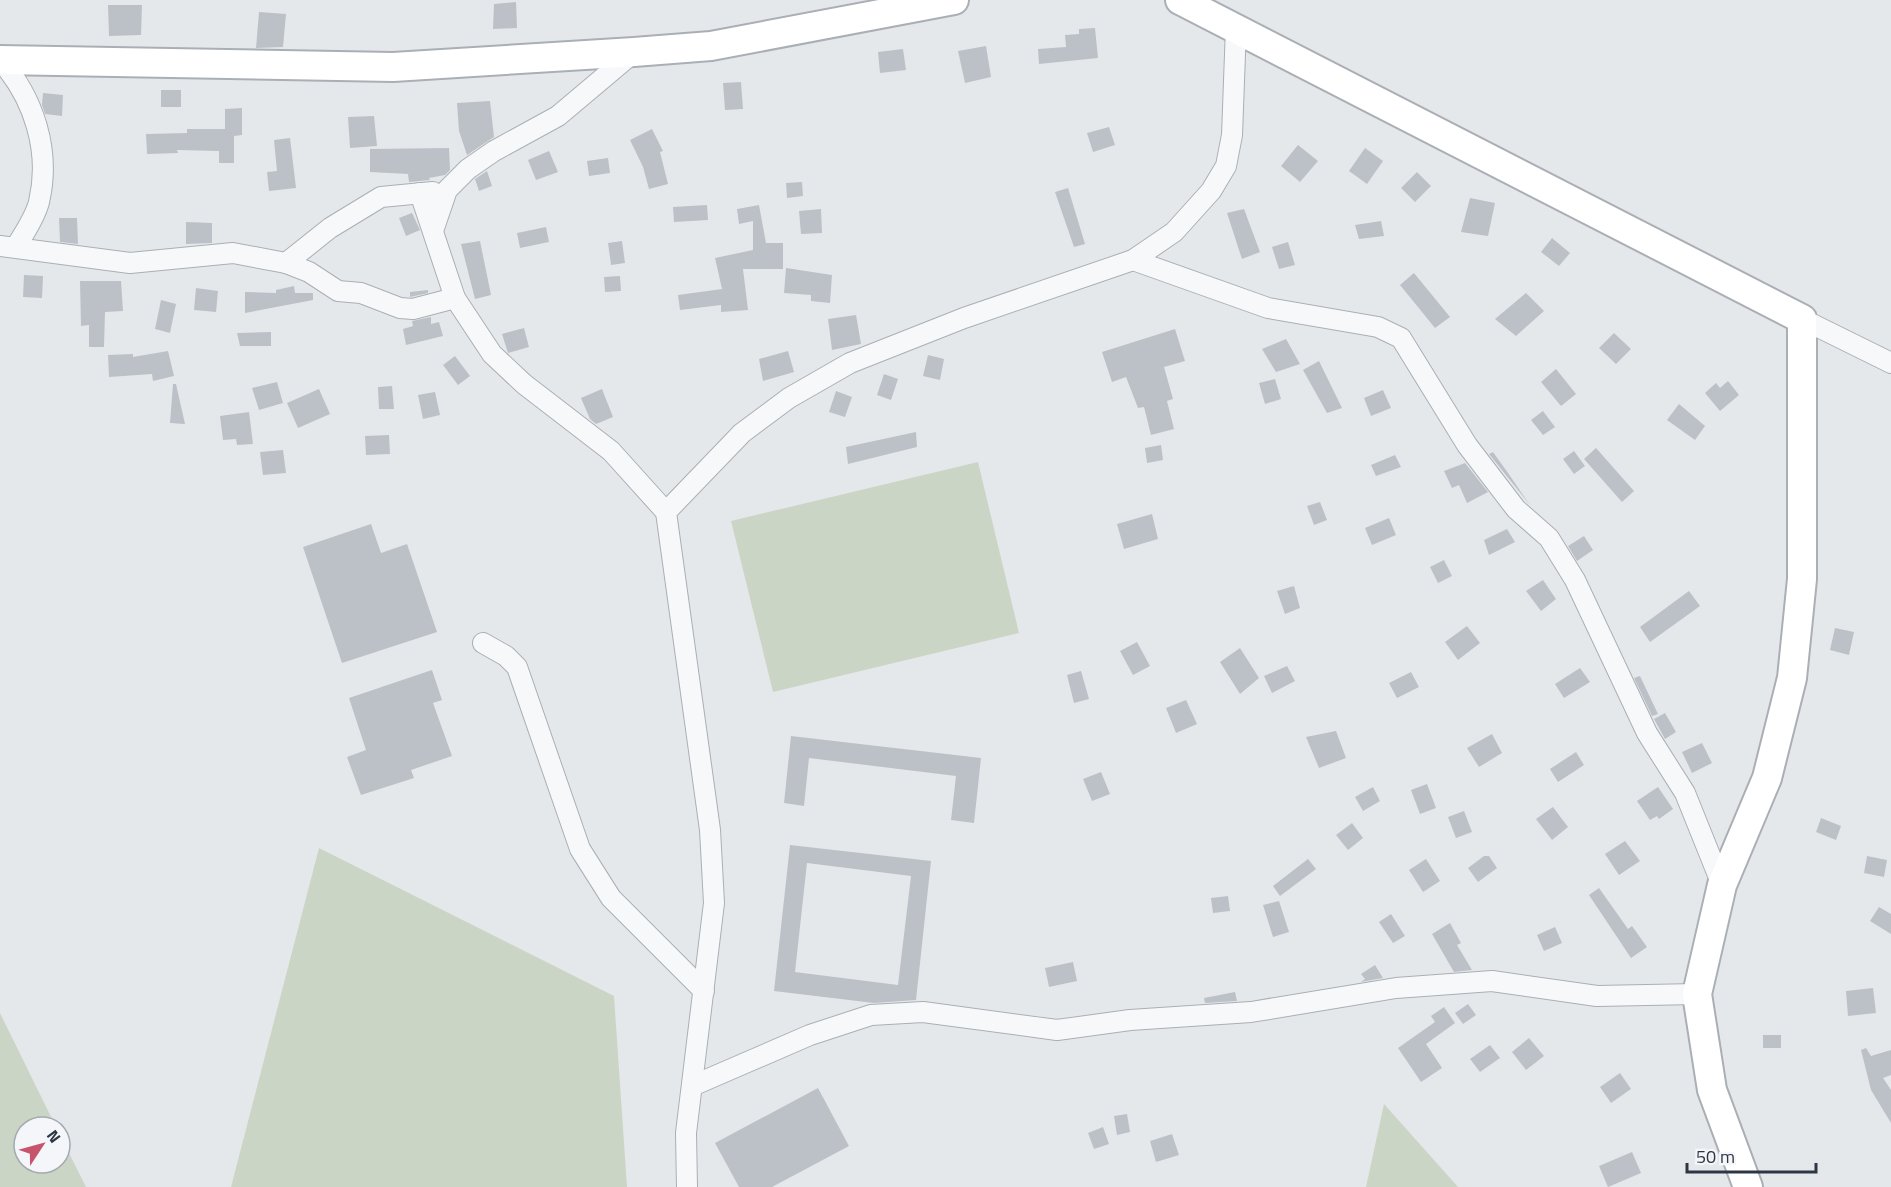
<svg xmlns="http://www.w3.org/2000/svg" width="1891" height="1187" font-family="'Titillium Web',sans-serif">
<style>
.green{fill:#cbd5c6}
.building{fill:#bcc1c8;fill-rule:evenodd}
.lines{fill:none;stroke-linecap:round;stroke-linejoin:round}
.street-casing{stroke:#aaafb5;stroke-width:22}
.secondary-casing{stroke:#aaafb5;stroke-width:32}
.street{stroke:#f7f8fa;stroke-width:20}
.secondary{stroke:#fff;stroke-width:28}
</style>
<rect width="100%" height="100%" fill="#e5e8eb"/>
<g class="green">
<path d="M978,462L1019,633L773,692L731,521Z"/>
<path d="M319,848L614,996L627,1187H231Z"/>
<path d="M0,1013L56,1127H24V1163H60V1135L86,1187H0Z"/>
<path d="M1384,1104L1458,1187H1366Z"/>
</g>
<g class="building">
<path d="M516,2L517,28L493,29L494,4Z"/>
<path d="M108,5H142L141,35L109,36Z"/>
<path d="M259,12L286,14L283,47L256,48Z"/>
<path d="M1095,28L1098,58L1039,64L1038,49L1066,47L1065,35L1079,34V29Z"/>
<path d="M986,46L991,77L965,83L958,51Z"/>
<path d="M903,49L906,70L880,73L878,52Z"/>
<path d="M741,82L743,109L725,110L723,83Z"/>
<rect x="161" y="90" width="20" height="17"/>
<path d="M43,93L63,95L62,116L45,114L42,105Z"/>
<path d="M490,101L494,137L467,155L459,131L457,103Z"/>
<path d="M242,108V135L234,136V163H219V151L177,150L178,153L147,154L146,134L187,133V129H225V109Z"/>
<path d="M374,116L377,146L350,148L348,117Z"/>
<path d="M1109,127L1115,145L1093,152L1087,133Z"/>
<path d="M652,129L663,151L660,152L668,184L649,189L643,167L630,140Z"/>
<path d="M290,138L296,188L269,191L267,172L277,171L274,140Z"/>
<path d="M1298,145L1318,161L1300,182L1281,166Z"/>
<path d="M449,148L450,170L445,175L429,178L430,180L409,182L408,174L370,172V149Z"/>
<path d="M1365,148L1383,161L1367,184L1349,171Z"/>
<path d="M549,151L558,172L536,180L528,160Z"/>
<path d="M608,158L610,173L589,176L587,161Z"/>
<path d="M487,171L492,186L479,191L475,179Z"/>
<path d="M1417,172L1431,186L1415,202L1401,188Z"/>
<path d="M802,182L803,196L787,198L786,183Z"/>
<path d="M1068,188L1085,244L1074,247L1055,192Z"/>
<path d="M1470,198L1495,203L1488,236L1461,232Z"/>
<path d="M707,205L708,220L674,222L673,207Z"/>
<path d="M759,205L766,243H783V269H743L748,310L721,312V305L680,310L678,295L722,289L715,258L753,250V221L739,224L737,209Z"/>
<path d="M821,209L822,233L801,234L799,211Z"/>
<path d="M1244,209L1260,252L1242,259L1227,213Z"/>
<path d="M412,213L420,230L406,236L399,218Z"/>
<path d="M59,218H77L78,244L60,242Z"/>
<path d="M1381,221L1384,236L1359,239L1355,225Z"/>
<path d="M186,222L212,223V243L186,244Z"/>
<path d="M546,227L549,242L520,248L517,233Z"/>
<path d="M1552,238L1570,253L1559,266L1541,252Z"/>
<path d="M480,241L491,295L475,299L461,244Z"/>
<path d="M622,241L625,263L611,265L608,243Z"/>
<path d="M1288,242L1295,265L1279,269L1272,247Z"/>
<path d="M786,268L832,275L830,303L811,301V295L784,293Z"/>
<path d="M1414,273L1450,317L1435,328L1400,285Z"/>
<path d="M24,275L43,276L42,298L23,297Z"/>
<path d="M620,276L621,291L605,292L604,277Z"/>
<path d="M80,281H121L123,311L105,312L104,347H89V325L81,326Z"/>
<path d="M294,286L295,293H313V300L245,313V292L276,293V290Z"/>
<path d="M196,288L218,291L216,312L194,310Z"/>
<path d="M428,290V293L410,297V292Z"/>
<path d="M1526,293L1544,311L1516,336L1495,319Z"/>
<path d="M161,300L176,304L170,333L155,329Z"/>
<path d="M856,315L861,344L832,350L828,319Z"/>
<path d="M431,317V324L439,322L443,336L406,345L403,329L413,326L412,321Z"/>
<path d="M524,328L529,347L508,353L502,334Z"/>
<path d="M1175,329L1185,361L1164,367L1173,399L1167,401L1174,429L1151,435L1144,407L1138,408L1126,377L1112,382L1102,352Z"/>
<path d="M271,332V346H240L237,333Z"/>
<path d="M1614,333L1631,349L1616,364L1599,348Z"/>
<path d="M1286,339L1300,364L1276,372L1262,349Z"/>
<path d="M168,351L174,376L153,381L152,374L109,377L108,355L133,354V357Z"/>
<path d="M788,351L794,372L763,381L759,359Z"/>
<path d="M928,355L944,359L940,380L923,376Z"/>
<path d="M455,356L470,376L458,385L443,365Z"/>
<path d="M1319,361L1342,408L1327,413L1303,370Z"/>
<path d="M1556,369L1576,394L1561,406L1541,382Z"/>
<path d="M884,374L898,379L891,400L877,395Z"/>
<path d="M1275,379L1281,399L1265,404L1259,383Z"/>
<path d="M1728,381L1739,395L1720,411L1705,393L1716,383L1720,388Z"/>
<path d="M277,382L283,403L259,410L252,388Z"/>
<path d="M173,384H176L185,424L170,423Z"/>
<path d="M392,386L394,409H379L378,387Z"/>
<path d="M319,389L330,414L298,428L287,403Z"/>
<path d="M602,389L613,417L596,424L590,419L581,398Z"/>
<path d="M1383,390L1391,408L1371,416L1364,398Z"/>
<path d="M836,391L852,397L845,417L829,412Z"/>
<path d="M435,392L440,415L423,419L418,395Z"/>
<path d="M1679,404L1705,426L1695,440L1667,420Z"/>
<path d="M1543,411L1555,427L1543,435L1531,420Z"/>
<path d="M249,412L253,444L237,445L236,439L223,440L220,416Z"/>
<path d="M916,432L917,447L848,464L846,447Z"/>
<path d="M389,435L390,454L366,455L365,436Z"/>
<path d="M1161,445L1163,460L1147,463L1145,448Z"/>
<path d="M1596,448L1634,491L1622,502L1584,459Z"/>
<path d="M283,450L286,473L263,475L260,452Z"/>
<path d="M1574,451L1585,466L1574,474L1563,459Z"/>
<path d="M1493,452L1508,473L1530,505L1489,454Z"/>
<path d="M1395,455L1401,467L1376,476L1371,465Z"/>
<path d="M1465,463L1488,492L1467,503L1459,485L1452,488L1444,471Z"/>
<path d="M1320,502L1327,520L1314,525L1307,506Z"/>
<path d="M1152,514L1158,539L1124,549L1117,524Z"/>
<path d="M1389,518L1396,535L1372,545L1365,528Z"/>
<path d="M371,524L381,553L407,544L437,632L342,663L303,547Z"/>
<path d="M1507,529L1515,542L1489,555L1484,540Z"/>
<path d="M1584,536L1593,550L1577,561L1568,546Z"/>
<path d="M1444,560L1452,576L1438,583L1430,567Z"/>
<path d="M1543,580L1556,599L1541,611L1526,591Z"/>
<path d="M1294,586L1300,608L1285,614L1277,591Z"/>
<path d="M1689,591L1700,606L1650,642L1640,627Z"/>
<path d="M1467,626L1480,643L1458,660L1445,642Z"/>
<path d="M1835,628L1854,632L1849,655L1830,650Z"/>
<path d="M1137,642L1150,666L1133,675L1120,651Z"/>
<path d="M1240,648L1259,678L1240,694L1220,662Z"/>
<path d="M1287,666L1295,681L1272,693L1264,676Z"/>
<path d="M1580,668L1590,682L1564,698L1555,684Z"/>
<path d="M432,670L442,700L433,703L452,756L411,770L414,778L361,795L347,757L366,750L349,698Z"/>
<path d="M1081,671L1089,699L1074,703L1067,675Z"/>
<path d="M1411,672L1419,687L1397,698L1389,683Z"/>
<path d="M1640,676L1658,714L1652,716L1634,678Z"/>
<path d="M1186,700L1197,724L1176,733L1166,708Z"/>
<path d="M1665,713L1676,732L1665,739L1654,719Z"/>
<path d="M1336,731L1346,758L1319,768L1306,737Z"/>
<path d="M1492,734L1502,753L1479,767L1467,748Z"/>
<path d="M791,736L981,758L974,823L951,820L956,776L809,758L804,806L784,803Z"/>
<path d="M1702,743L1712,763L1692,773L1682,752Z"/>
<path d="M1576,752L1584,765L1558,782L1550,769Z"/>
<path d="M1101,772L1110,794L1092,801L1083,779Z"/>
<path d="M1427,784L1436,808L1420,814L1411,790Z"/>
<path d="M1373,787L1380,801L1363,811L1355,797Z"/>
<path d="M1658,787L1673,809L1659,819L1657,816L1650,820L1637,801Z"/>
<path d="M1553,807L1568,827L1552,840L1536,819Z"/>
<path d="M1464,811L1472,832L1456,838L1448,817Z"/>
<path d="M1821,818L1841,826L1836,840L1816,832Z"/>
<path d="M1352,823L1363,838L1348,850L1336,835Z"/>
<path d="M1625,841L1640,861L1619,875L1605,854Z"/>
<path d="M790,845L931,861L916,1000L874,1003L774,991ZM807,863L911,876L898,985L795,972Z"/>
<path d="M1484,856H1489L1497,868L1478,882L1468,868Z"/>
<path d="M1867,856L1887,860L1884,877L1864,873Z"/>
<path d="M1308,859L1316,869L1280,896L1273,886Z"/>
<path d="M1426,859L1440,881L1423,892L1409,870Z"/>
<path d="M1599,888L1628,929L1632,926L1647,947L1631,958L1589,895Z"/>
<path d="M1228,896L1230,911L1213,913L1211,898Z"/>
<path d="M1279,901L1289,932L1273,937L1263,905Z"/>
<path d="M1879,907L1891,914V934L1870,921Z"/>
<path d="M1391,914L1405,936L1393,943L1379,922Z"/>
<path d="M1450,923L1461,943L1457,945L1472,970L1454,972L1432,934Z"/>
<path d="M1555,927L1562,943L1544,951L1537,935Z"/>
<path d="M1073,962L1077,981L1049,987L1045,968Z"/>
<path d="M1375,965L1383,978L1361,982L1365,979L1361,974Z"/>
<path d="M1873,988L1876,1013L1848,1016L1846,991Z"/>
<path d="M1235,992L1237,1001L1205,1003L1204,998Z"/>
<path d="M1468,1004L1476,1015L1463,1024L1455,1013Z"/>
<path d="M1444,1007L1455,1023L1426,1044L1442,1068L1421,1082L1398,1048L1435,1022L1431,1016Z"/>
<rect x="1763" y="1035" width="18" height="13"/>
<path d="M1529,1038L1544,1056L1526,1070L1512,1052Z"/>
<path d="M1490,1045L1500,1058L1480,1072L1470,1059Z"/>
<path d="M1866,1048L1871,1056L1891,1050V1075L1883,1078L1891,1090V1123L1871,1090L1861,1050Z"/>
<path d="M1620,1073L1631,1089L1611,1103L1600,1087Z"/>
<path d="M818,1088L849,1146L772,1187H739L715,1143Z"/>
<path d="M1127,1114L1130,1132L1117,1135L1114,1116Z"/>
<path d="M1103,1127L1109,1144L1094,1149L1088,1133Z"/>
<path d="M1172,1134L1179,1155L1156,1162L1150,1141Z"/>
<path d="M1632,1152L1641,1173L1608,1187L1599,1166Z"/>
</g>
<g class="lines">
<defs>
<g id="street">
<path d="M0,60C34,98 51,151 39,202C35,218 24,233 16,247"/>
<path d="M420,193L455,298L492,354L524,384L611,451L666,512"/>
<path d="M434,228L447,190L468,169L494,151L558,116L634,52"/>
<path d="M0,246L130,263L233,253L286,263L309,272L338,291L361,293L400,308L413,309L455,298"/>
<path d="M1133,260L1268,308L1378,327L1401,338L1467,445L1516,509L1549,538L1575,580L1647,733L1685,793L1722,885"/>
<path d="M286,263L330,228L381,197L433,192"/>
<path d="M1802,319L1891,363"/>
<path d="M483,643L506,656L517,667L580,849L611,898L704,991"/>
<path d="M692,1086L810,1035L871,1015L923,1012L1057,1030L1130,1020L1251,1012L1396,988L1492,981L1597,996L1697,994"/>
<path d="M687,1187L686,1133L714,903L710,830L666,512L742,433L789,398L850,363L964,318L1133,260L1174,232L1211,191L1226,166L1232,135L1236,27"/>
</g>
<g id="secondary">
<path d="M1180,0L1802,319V579L1792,678L1767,778L1722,885L1697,994L1712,1090L1748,1187"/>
<path d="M0,60L393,67L634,52L711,46L954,0"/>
</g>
</defs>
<use href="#street" class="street-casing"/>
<use href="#secondary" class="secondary-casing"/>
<use href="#street" class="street"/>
<use href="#secondary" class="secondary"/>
</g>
<g transform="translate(42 1145) rotate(54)"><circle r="28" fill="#f4f6f9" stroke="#a4aab0" stroke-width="1.5"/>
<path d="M0-4.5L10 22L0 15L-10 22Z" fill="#c6546d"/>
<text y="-9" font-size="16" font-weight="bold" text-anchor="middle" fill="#2d3743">N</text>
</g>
<path d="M1687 1163v9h129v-9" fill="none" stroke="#2d3743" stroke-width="3"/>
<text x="1696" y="1163" font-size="18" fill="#2d3743" stroke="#f4f6f9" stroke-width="4.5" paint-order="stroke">50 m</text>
</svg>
